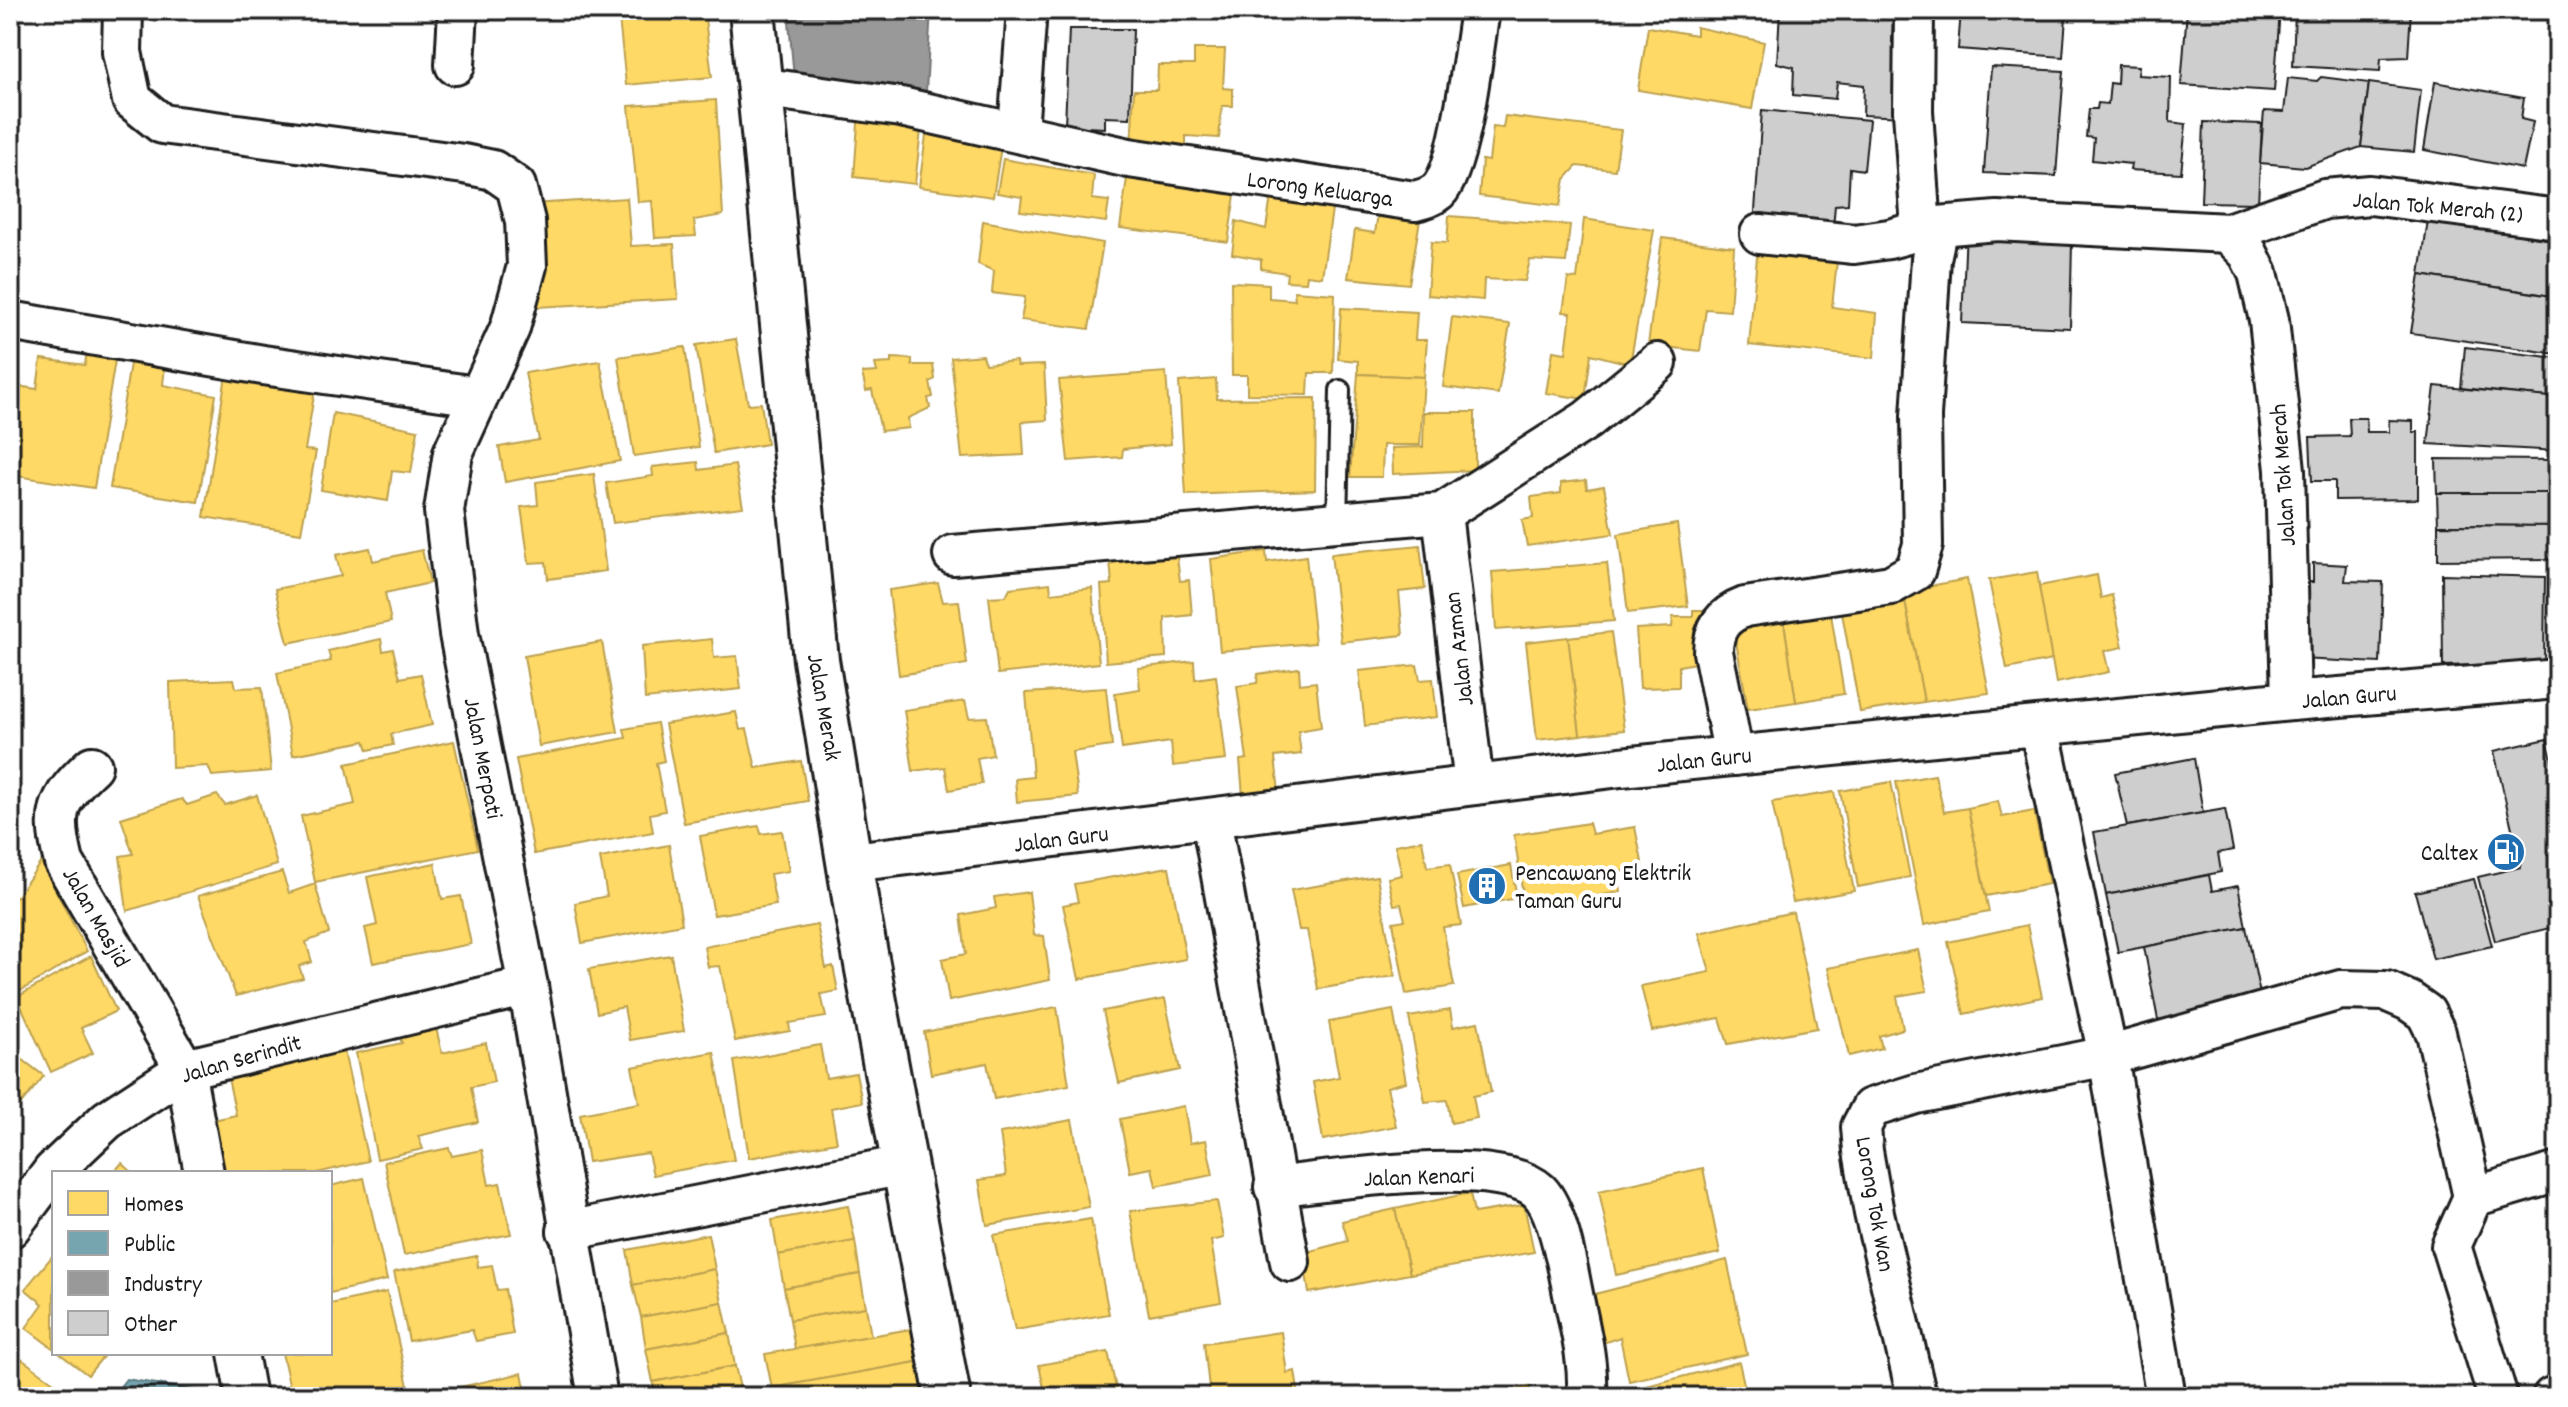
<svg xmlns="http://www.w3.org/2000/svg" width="2568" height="1407" font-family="Dekko,sans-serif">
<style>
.homes{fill:#ffd966;stroke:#bba050;stroke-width:2}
.public{fill:#76a5af;stroke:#5b7c83;stroke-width:2}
.industry{fill:#999;stroke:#747474;stroke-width:2}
.building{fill:#cecece;stroke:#1c1c1c;stroke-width:2}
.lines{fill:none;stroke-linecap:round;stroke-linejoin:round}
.lane-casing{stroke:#1c1c1c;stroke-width:24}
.street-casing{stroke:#1c1c1c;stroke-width:44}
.secondary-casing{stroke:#1c1c1c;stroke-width:50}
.lane{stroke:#fff;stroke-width:18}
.street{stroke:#fff;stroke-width:38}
.secondary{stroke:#fff;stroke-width:44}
.labels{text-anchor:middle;stroke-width:8;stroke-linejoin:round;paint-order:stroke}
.street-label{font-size:24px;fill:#1c1c1c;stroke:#fff}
.poi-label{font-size:24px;fill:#1c1c1c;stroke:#fff;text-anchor:end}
</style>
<rect width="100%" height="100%" fill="#fff"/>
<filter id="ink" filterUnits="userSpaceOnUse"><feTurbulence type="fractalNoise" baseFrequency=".0125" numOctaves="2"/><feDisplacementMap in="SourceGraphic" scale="16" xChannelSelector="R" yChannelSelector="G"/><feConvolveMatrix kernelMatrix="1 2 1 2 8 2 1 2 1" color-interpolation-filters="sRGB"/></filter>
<g filter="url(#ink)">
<g class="homes">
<path d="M704,10L712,77L626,85L619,18Z"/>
<path d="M1648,27L1696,35V27L1764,42L1752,109L1638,90Z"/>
<path d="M1194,49H1225L1223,88L1233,89V106H1222L1219,138L1186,136V157L1131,149L1134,90H1157L1158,65H1194Z"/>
<path d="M716,100L723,215L694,220L696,236L655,238L652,201L638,202L629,106Z"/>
<path d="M859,110L922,120L915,184L854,177Z"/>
<path d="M1505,116L1621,130L1615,170L1577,166L1565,179L1560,206L1479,196L1482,160L1489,161L1493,127L1503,128Z"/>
<path d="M928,121L1003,134L993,197L919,187Z"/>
<path d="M1003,159L1094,175L1092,199L1109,201L1106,222L1020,211L1022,197L997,193Z"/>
<path d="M1128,171L1236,188L1228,242L1120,228Z"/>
<path d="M1272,190L1333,203L1322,277L1307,275L1306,282L1286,281L1287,273L1261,269V259L1232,254L1236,221L1266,229Z"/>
<path d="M627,198L631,246L674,244L678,299L537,307L531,204Z"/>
<path d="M1379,207L1421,214L1409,284L1348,278L1355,230L1375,233Z"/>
<path d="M1449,216L1570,225L1566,262L1530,260L1525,281L1484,279L1483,300L1427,295L1431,242L1447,243Z"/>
<path d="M1584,219L1654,230L1630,364L1591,354L1585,399L1546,393L1553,351L1566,353L1571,313L1563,312L1568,278L1577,279Z"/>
<path d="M983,221L1103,243L1089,329L1021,320L1025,297L992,293L994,271L978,264Z"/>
<path d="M1662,238L1734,247L1730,311L1706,309L1700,351L1648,345Z"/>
<path d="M1758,246L1838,252L1832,307L1877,313L1874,358L1749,345Z"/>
<path d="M1231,282L1269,284V298L1295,300L1294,291L1335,294L1333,373H1309L1308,395L1247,394V375H1232Z"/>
<path d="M1341,308L1417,312L1415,340H1427L1424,377L1358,374V361L1338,359Z"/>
<path d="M1452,317L1510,324L1498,394L1443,387Z"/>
<path d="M736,339L748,404L761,403L767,444L714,453L696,345Z"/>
<path d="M88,344L117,348L94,488L10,475V428L16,386L37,389L41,359L85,365Z"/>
<path d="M685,347L699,447L634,456L618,357Z"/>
<path d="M132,351L166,356L163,385L216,395L198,502L110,488Z"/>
<path d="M983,355L985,364L1016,361L1017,366L1044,365L1047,420L1022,422L1024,455L962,458L951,358Z"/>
<path d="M891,358L912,359V365H933L935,379L930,382L933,397L928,398L930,408L908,418L909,428L881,431L872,390L866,391L862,373L877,372L875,364L891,363Z"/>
<path d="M600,361L620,461L505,482L499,447L539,440L525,373Z"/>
<path d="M228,362L317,377L305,450L316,451L301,533L204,517Z"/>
<path d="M1166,372L1171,444L1123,449L1122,457L1068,461L1059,380Z"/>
<path d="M1358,374L1424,377L1420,445H1383L1382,477H1350Z"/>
<path d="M1216,379L1217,399L1316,398L1315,490L1186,495L1179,382Z"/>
<path d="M1424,412H1475V470L1393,474L1392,448L1423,447Z"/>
<path d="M333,413L418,430L411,473L392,471L388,501L321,490Z"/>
<path d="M698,462L699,470L735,465L743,507L613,523L606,483L653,476L652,467Z"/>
<path d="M594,474L606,571L548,579L546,562L529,563L521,507L538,505L536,482Z"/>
<path d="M1586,480L1587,489L1604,486L1613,534L1527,546L1522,520L1533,518L1531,497L1561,493V483Z"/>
<path d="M1677,524L1688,606L1628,613L1618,534Z"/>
<path d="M1420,545L1425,589L1399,592L1403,635L1341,642L1331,554Z"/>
<path d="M370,548L373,561L422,550L430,583L385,593L391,622L288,643L275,589L341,576L336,555Z"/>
<path d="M1109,549L1176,550L1180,581L1189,580L1192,615L1165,618L1166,657L1106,662L1101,585L1112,584Z"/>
<path d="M1266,551L1267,562L1306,556L1315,643L1220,651L1211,559Z"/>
<path d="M1607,563L1614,621L1496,630L1492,572Z"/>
<path d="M2037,572L2052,660L2007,669L1989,580Z"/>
<path d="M2097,575L2101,598L2112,595L2123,647L2104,651L2109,672L2056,683L2039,586Z"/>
<path d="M1967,579L1989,693L1924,702L1903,591Z"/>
<path d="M938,583L943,602L959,601L967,664L899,675L889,590Z"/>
<path d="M1050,583L1051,593L1092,588L1099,663L998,674L989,597L1006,596L1010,588Z"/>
<path d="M1903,591L1924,702L1860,712L1840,602Z"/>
<path d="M1830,608L1844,694L1796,702L1783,616Z"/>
<path d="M1693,610H1707L1708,642L1700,662L1679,666V687L1640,688L1636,629L1672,627L1673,617H1693Z"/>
<path d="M1783,616L1796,702L1748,709L1733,625Z"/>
<path d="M1611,632L1624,730L1580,735L1568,637Z"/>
<path d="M1568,637L1580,735L1537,740L1526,642Z"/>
<path d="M381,639L383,651L393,649L400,678L421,674L432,725L391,734L393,745L368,750L365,741L293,755L277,673L331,661L328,651Z"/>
<path d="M712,639L714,658L737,656L741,689L645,699L642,646Z"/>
<path d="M602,642L618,732L539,746L524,656Z"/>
<path d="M1194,661L1195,679L1216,676L1226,760L1173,766L1171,742L1122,749L1115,693L1140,689L1138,668Z"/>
<path d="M1417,665L1420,680L1433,679L1437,717L1365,726L1359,671Z"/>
<path d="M1299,668L1300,684L1316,682L1321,727L1298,731L1301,754L1275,757L1279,792L1243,796L1240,760L1247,759L1237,686L1257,683L1258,674Z"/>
<path d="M234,679L236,688L262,687L271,771L212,776L208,766L172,768L170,682Z"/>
<path d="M1106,688L1112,746L1072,752L1078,796L1017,802L1015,779L1033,777L1026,693Z"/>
<path d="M965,701L969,718L987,717L993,755L977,758L982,784L949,790L945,767L913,771L904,710Z"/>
<path d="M736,712L740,730L747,729L756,768L801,761L808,801L684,823L665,724Z"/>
<path d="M657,723L664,761L656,763L665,811L650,814L653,832L534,854L516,759L626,738L624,729Z"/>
<path d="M454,741L478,849L315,882L301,816L355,804L346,764Z"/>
<path d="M1935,775L1944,812L1968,808L1989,912L1924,925L1896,782Z"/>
<path d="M1891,782L1910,877L1858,887L1840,791Z"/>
<path d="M1834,792L1854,891L1793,902L1772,802Z"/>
<path d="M217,795L225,805L257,795L277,865L127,911L120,856L133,854L121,818L182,799L187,805Z"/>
<path d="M1998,801L2002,817L2034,811L2049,884L1986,896L1968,808Z"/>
<path d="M1589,823L1592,834L1635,827L1643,867L1618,872L1621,892L1525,908L1514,835Z"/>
<path d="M759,826L761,834L782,831L789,871L770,874L776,905L714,915L700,836Z"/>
<path d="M1422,840L1427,867L1450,864L1461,925L1443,927L1454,986L1406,994L1393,922L1405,920L1401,904L1394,905L1388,878L1402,875L1395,845Z"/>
<path d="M669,845L682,924L582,943L575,903L607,896L600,858Z"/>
<path d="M41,862L87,951L10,997V906Z"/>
<path d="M435,863L442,899L461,896L471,944L373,963L365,928L377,925L367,877Z"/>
<path d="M1511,865L1517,898L1464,908L1457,875Z"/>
<path d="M1169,867L1186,959L1079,979L1063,905L1078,902L1074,884Z"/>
<path d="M282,872L289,893L315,884L329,933L306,942L312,962L299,966L303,978L236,996L198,896Z"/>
<path d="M1377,876L1395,976L1318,989L1307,930H1299L1291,890Z"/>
<path d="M1029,892L1034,935L1044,936L1050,980L949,1001L942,959L966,954L961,915L996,908L994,897Z"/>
<path d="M1793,912L1817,1028L1728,1044L1720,1018L1652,1031L1641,986L1710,972L1699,933Z"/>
<path d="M817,925L826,968L833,966L838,991L821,994L826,1017L789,1023L790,1031L735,1041L720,966L708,967L704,947Z"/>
<path d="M2027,925L2042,997L1964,1014L1948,942Z"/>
<path d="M1918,950L1927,991L1897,996L1903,1029L1879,1036L1882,1048L1849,1056L1828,968Z"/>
<path d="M671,955L684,1031L630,1040L624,1007L597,1013L589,969Z"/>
<path d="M91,956L116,1011L81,1028L93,1053L51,1072L17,997Z"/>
<path d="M1165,999L1180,1070L1119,1083L1103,1011Z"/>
<path d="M1057,1007L1069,1085L994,1099L987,1063L931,1074L924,1032Z"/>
<path d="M1393,1010L1406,1082L1387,1087L1396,1126L1323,1140L1313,1082L1339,1077L1329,1022Z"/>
<path d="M1450,1010L1453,1027L1478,1022L1491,1092L1473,1096L1477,1118L1451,1123L1447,1100L1425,1102L1409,1017Z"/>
<path d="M436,1028L442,1053L486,1043L494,1082L471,1087L478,1122L418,1136L423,1149L377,1159L356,1053L402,1043L399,1036Z"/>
<path d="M342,1042L368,1161L317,1173H214L204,1122L236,1115L226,1069Z"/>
<path d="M820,1045L826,1078L856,1073L862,1102L831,1108L837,1142L749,1158L734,1061Z"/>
<path d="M10,1050L44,1076L10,1118Z"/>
<path d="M714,1052L734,1160L653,1175L648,1153L588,1162L580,1114L639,1103L632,1067Z"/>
<path d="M1184,1106L1190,1143L1206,1140L1213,1175L1156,1186L1152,1168L1130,1172L1120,1119Z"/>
<path d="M1072,1120L1089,1207L987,1225L979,1180L1006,1176L1000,1133Z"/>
<path d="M449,1148L452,1156L482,1150L489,1185L500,1183L511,1234L404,1255L384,1162Z"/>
<path d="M122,1163L133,1173H113Z"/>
<path d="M1703,1168L1720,1253L1616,1275L1599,1191Z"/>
<path d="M364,1178L387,1280L330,1293V1186Z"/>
<path d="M1470,1193L1474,1213L1524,1205L1534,1252L1410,1274L1395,1209Z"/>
<path d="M1217,1201L1224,1238L1211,1241L1221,1302L1149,1315L1130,1211Z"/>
<path d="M848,1206L855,1241L778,1255L772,1220Z"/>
<path d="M1395,1209L1410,1274L1309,1293L1303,1253L1348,1241L1342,1221Z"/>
<path d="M1091,1219L1109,1314L1015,1330L993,1235Z"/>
<path d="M708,1234L715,1269L633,1285L627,1250Z"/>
<path d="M855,1241L860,1274L784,1288L778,1255Z"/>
<path d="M54,1254V1349L26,1328L43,1304L25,1289Z"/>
<path d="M477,1256L478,1267L492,1265L497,1290L505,1289L513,1334L476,1341L472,1330L409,1341L394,1272Z"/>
<path d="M1727,1260L1747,1354L1629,1381L1620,1337L1603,1343L1591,1295Z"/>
<path d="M715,1269L722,1302L641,1317L633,1285Z"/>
<path d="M860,1274L866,1307L790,1320L784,1288Z"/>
<path d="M387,1292L408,1386L359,1397H292L282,1353H330V1304Z"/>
<path d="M722,1302L729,1333L646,1349L641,1317Z"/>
<path d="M866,1307L871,1336L795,1349L790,1320Z"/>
<path d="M911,1329L917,1362L772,1388L765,1354Z"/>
<path d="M1281,1332L1287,1373L1295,1371L1299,1397H1210L1204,1343Z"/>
<path d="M729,1333L735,1366L653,1382L646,1349Z"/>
<path d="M10,1351L75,1397H10Z"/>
<path d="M1108,1352L1118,1397H1046L1039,1365Z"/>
<path d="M59,1353H106L88,1375Z"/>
<path d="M917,1362L924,1394L906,1397H773L772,1388Z"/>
<path d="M1739,1362L1747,1397H1642L1639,1388Z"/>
<path d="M735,1366L742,1397H655L653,1382Z"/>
<path d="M522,1373L527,1397H435L434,1393Z"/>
<path d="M1529,1386L1532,1397H1491Z"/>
</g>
<path class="public" d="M126,1379L230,1396L112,1397Z"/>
<path class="industry" d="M788,10H931L926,91L794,78Z"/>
<g class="building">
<path d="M1056,10H1138V12L1056,14Z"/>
<path d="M1780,10H1893L1892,42L1906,43L1905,117L1863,115L1864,85L1837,82L1835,99L1793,95L1794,67L1777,63Z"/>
<path d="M1961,10L2066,17L2063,57L1958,49Z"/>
<path d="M1980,10H2066V17Z"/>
<path d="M2187,10H2280L2274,91L2181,85Z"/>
<path d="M2295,10H2411L2408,57L2381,58L2380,71L2293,66Z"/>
<path d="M1069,29H1133L1130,118L1105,117V128L1065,126Z"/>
<path d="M2118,65L2139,66L2138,75L2171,77L2170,122L2186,124L2181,173L2130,170L2131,164L2092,160L2094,138L2086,137L2089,109H2097L2098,103L2108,104L2110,83L2117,84Z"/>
<path d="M1991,67L2064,71L2056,176L1984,173Z"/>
<path d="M2321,77L2369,83L2361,147L2305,167L2260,163L2264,111L2284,112L2288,78L2317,81Z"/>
<path d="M2435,82L2524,98L2521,119L2533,122L2523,169L2424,150Z"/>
<path d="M2369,83L2421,90L2414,152L2361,147Z"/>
<path d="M1762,110L1869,120L1864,170L1850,168L1848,204L1835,205L1833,228L1754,225Z"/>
<path d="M2204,122L2262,124L2258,203L2201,202Z"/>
<path d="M2428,220L2558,241V297L2420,275Z"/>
<path d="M1966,229L2072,243L2070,328L1962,323Z"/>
<path d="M2420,275L2558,297V354L2411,333Z"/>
<path d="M2465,347L2558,358V398L2461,388Z"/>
<path d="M2435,386L2558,398V451L2428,444Z"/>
<path d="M2349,418H2366L2367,432H2389V420L2413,421V432H2418V499L2335,500V481H2312L2310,437L2350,436Z"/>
<path d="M2436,459L2558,460V493H2437Z"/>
<path d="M2437,493H2558V526L2438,525Z"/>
<path d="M2438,525L2558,526V559L2438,560Z"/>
<path d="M2313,563L2347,565L2345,581L2383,582L2380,663L2300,659L2302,582H2313Z"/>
<path d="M2442,574L2545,577L2544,663L2443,666Z"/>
<path d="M2547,739L2558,785V926L2495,941L2478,877L2521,867L2494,751Z"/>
<path d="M2194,758L2203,813L2127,826L2115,773Z"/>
<path d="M2225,809L2233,850L2218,853L2221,872L2106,895L2094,832Z"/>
<path d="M2209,875L2212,891L2238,886L2246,927L2118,952L2106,895Z"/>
<path d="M2474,879L2492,946L2433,959L2415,892Z"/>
<path d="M2246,927L2261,999L2158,1020L2144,947Z"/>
</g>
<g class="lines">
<defs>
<path id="lane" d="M1337,524L1340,390"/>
<g id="street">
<path d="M123,10L122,52L132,100L162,124L464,164L493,170L516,186L525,221L527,266L510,328L453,453L444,511L459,634L528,986L598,1397"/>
<path d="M1914,10L1913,111L1921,229"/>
<path d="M455,65L458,10"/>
<path d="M759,87L901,107L1129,158L1415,201C1423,199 1431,197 1438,191C1461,168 1474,47 1480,10"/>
<path d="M1018,131L1027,10"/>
<path d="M2228,233L2325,199L2370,195L2558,219"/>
<path d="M1760,234L1854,244L1889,239L1938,226L1997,221L2228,233L2248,253L2258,273L2269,320L2285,470L2291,701"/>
<path d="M10,321L263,365L476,396"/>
<path d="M1442,513L1474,785"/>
<path d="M953,555L1442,513L1587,420L1657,363"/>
<path d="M2039,726L2108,1056L2166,1397"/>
<path d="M1734,756L1713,652C1713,628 1723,615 1745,607L1891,585L1915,571L1923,545L1921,416L1931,259L1938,226"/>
<path d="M92,766C55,800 52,814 64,862L185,1069L204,1173"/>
<path d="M1211,819L1290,1262"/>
<path d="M852,862L1621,767L2291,701L2558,679"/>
<path d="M1274,1187C1328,1181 1500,1154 1539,1191C1557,1209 1567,1263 1572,1289C1579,1325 1589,1360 1587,1397"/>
<path d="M2473,1197L2558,1172"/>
<path d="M10,1228L53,1171L107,1120L185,1069L528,986"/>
<path d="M567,1231L904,1165"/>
<path d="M238,1353L246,1397"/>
<path d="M1917,1397L1874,1213L1863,1151L1861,1127L1871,1108L1916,1094L2108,1056L2341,990L2386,991L2409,1001L2426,1013L2436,1033L2473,1197L2451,1246L2498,1397"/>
<path d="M2552,1397L2558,1395"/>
</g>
<path id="secondary" d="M752,10L816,660L858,916L948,1397"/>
</defs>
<use href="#lane" class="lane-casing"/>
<use href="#street" class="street-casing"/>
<use href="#secondary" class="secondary-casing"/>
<use href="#lane" class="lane"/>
<use href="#street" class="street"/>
<use href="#secondary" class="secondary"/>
</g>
</g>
<defs>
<symbol id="fuel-disc" viewBox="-11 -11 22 22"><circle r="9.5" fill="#1f6fb2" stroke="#fff"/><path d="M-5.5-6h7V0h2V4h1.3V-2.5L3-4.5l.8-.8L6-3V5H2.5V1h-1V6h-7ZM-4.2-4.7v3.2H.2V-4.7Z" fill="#fff"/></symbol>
<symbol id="building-disc" viewBox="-11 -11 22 22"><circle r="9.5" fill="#1f6fb2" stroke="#fff"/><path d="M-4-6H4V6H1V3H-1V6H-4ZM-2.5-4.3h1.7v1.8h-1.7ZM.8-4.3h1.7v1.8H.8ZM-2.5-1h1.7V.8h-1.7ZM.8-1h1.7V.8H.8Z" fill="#fff"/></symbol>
</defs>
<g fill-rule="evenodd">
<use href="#fuel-disc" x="2484" y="830" width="44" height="44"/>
<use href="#building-disc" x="1465" y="864" width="44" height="44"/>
</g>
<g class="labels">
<g class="street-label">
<text transform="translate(1320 188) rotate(8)" y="8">Lorong Keluarga</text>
<text transform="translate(2438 206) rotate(5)" y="8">Jalan Tok Merah (2)</text>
<text transform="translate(2282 475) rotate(-94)" y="8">Jalan Tok Merah</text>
<text transform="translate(1458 649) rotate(-97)" y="8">Jalan Azman</text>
<text transform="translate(2349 696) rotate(-5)" y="8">Jalan Guru</text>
<text transform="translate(825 707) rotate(80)" y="8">Jalan Merak</text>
<text transform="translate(484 758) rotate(79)" y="8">Jalan Merpati</text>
<text transform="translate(1704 759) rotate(-6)" y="8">Jalan Guru</text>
<text transform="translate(1061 838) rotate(-7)" y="8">Jalan Guru</text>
<text transform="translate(97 917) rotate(60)" y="8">Jalan Masjid</text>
<text transform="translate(241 1058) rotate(-16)" y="8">Jalan Serindit</text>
<text transform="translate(1419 1176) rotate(-2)" y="8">Jalan Kenari</text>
<text transform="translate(1876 1204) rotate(80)" y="8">Lorong Tok Wan</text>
</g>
<g class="poi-label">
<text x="2478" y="860">Caltex</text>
<text x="1515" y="880" text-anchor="start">Pencawang Elektrik<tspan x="1515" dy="28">Taman Guru</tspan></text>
</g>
</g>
<rect width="2568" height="1407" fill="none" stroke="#fff" stroke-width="40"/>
<rect x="20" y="20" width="2528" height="1367" fill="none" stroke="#1c1c1c" stroke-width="3" filter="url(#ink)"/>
<rect x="52" y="1171" width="280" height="184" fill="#ffffff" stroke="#a4a4a4" stroke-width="2"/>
<rect x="68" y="1191" width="40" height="24" fill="#ffd966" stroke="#a4a4a4" stroke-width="2"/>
<text x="124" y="1211" font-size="24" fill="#1c1c1c">Homes</text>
<rect x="68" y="1231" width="40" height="24" fill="#76a5af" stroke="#a4a4a4" stroke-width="2"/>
<text x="124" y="1251" font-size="24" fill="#1c1c1c">Public</text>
<rect x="68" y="1271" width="40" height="24" fill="#999999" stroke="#a4a4a4" stroke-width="2"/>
<text x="124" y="1291" font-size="24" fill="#1c1c1c">Industry</text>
<rect x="68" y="1311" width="40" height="24" fill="#cecece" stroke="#a4a4a4" stroke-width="2"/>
<text x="124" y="1331" font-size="24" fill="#1c1c1c">Other</text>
</svg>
